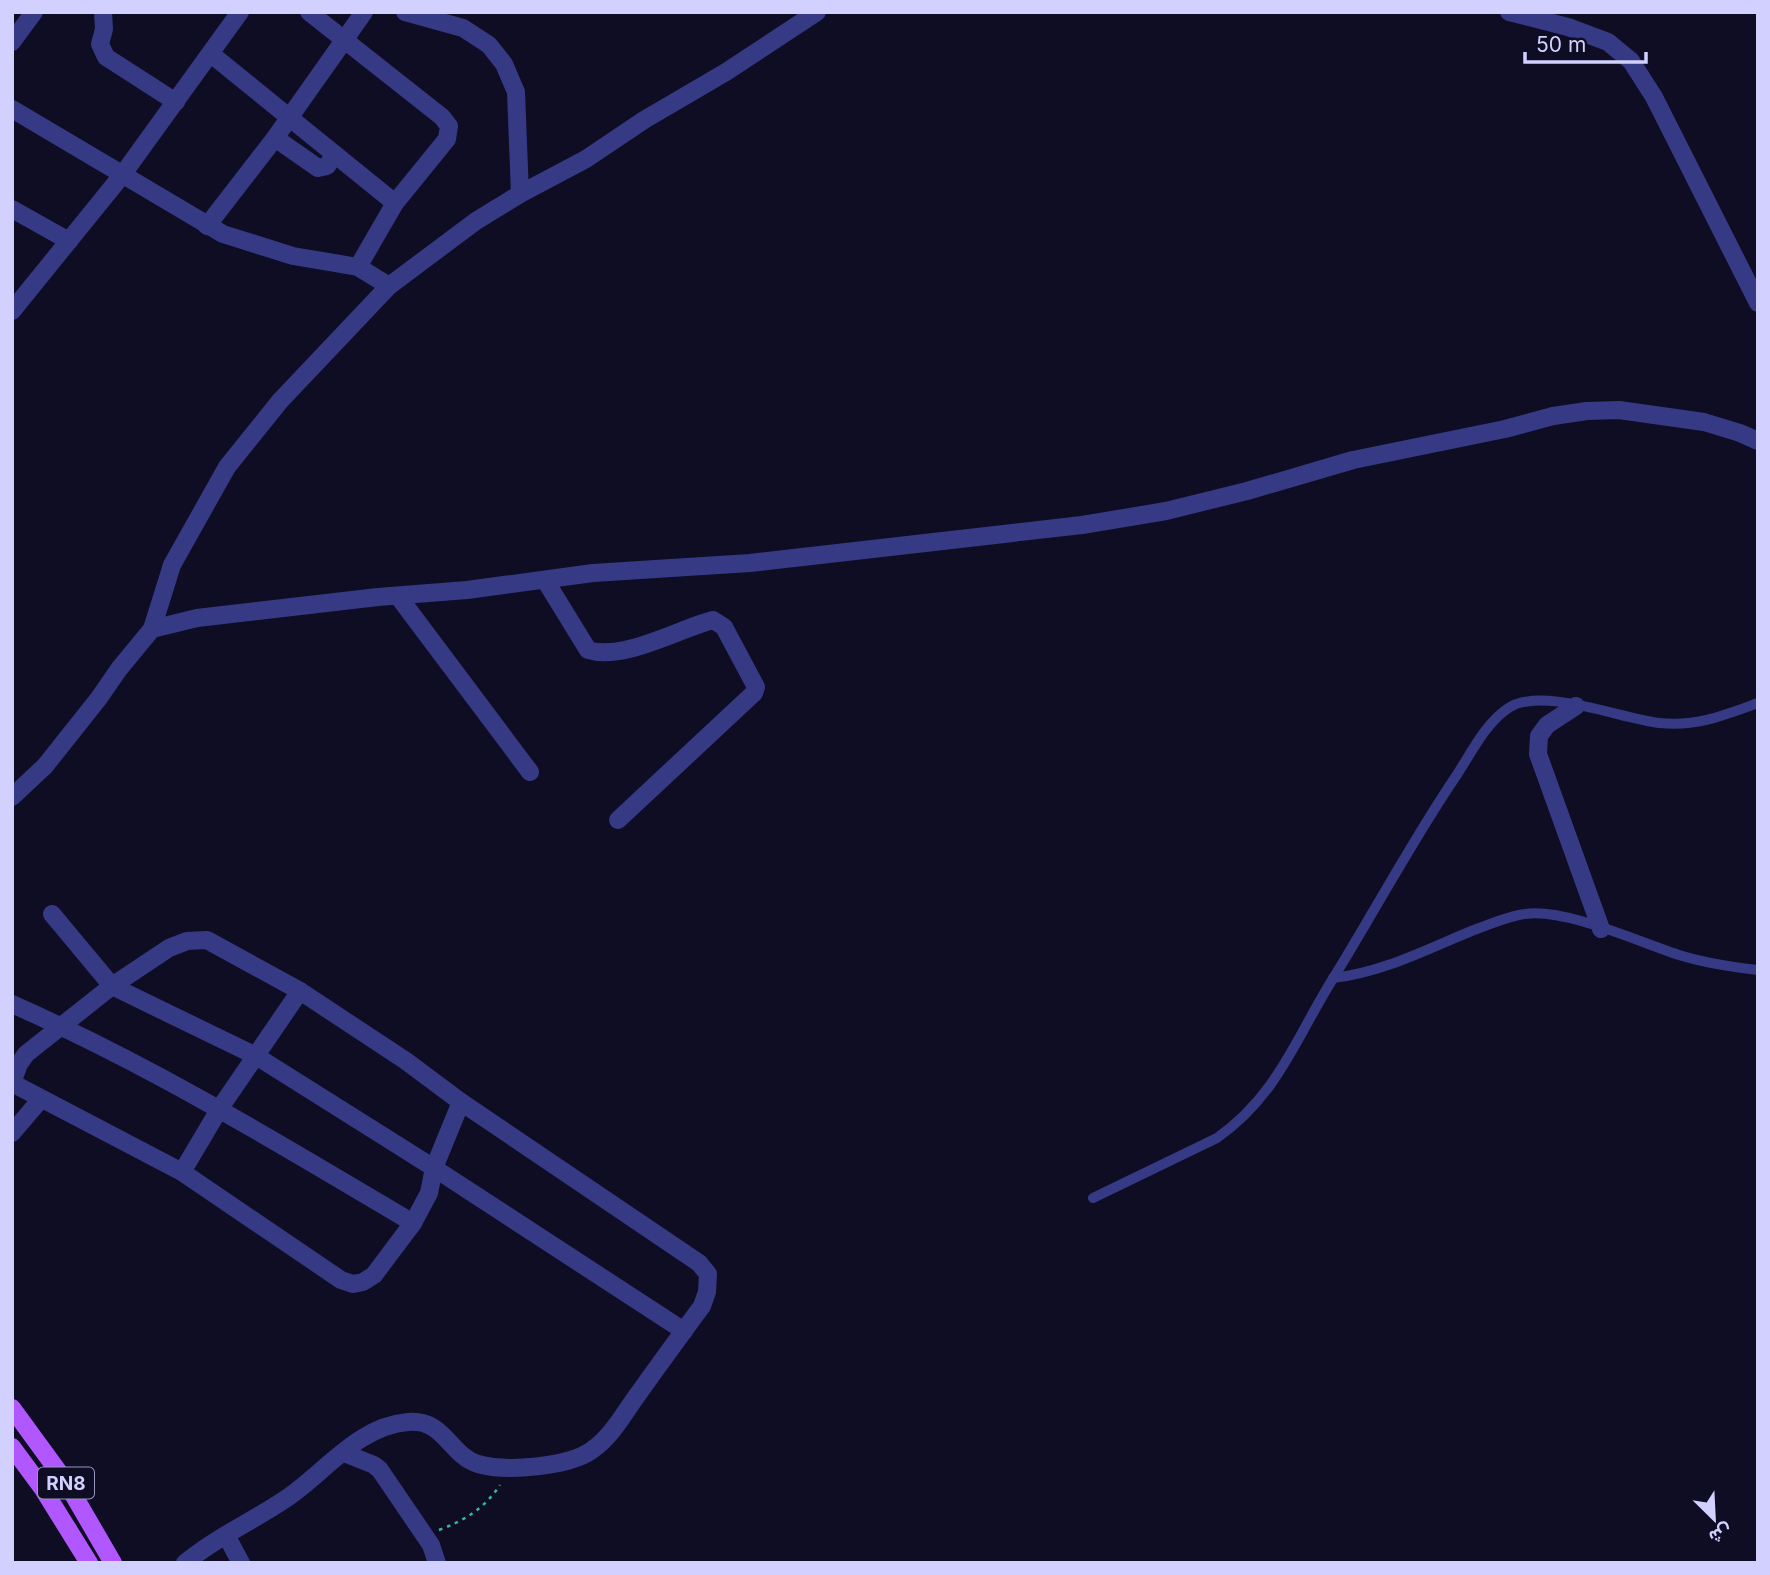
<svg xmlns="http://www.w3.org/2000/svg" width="1770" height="1575" font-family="Inter,Vazirmatn,sans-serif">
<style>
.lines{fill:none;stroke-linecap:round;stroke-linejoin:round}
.path{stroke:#29baa4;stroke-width:2.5;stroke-dasharray:3.5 5;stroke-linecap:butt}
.service{stroke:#363a85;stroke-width:10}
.minor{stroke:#363a85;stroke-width:18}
.primary{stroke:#b157ff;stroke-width:18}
.labels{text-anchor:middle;stroke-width:6;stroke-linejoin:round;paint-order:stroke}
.shield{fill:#0f0d24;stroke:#9796bd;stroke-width:2}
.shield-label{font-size:19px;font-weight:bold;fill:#d1d0ff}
</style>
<rect width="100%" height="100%" fill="#0f0d24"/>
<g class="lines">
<path class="path" d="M439,1530C465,1520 484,1509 500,1485"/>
<g class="service">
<path d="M1333,978C1382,973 1429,948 1474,930C1491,924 1508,916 1525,914C1565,908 1639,942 1679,955C1705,963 1731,967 1758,970"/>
<path d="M1093,1198L1217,1138C1279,1094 1296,1037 1334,977C1374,912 1410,845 1452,782C1469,758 1484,723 1510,707C1544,687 1622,719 1660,723C1696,727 1725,715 1758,703"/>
</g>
<g class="minor">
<path d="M103,12L104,29L100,44L106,57L176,102"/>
<path d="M309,12L442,117L449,126L447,139L395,203L358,267"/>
<path d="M405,12L463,28L489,45L504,64L516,92L520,194"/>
<path d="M1509,12L1568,27L1608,42L1631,61L1654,97L1758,303"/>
<path d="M12,42L34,12"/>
<path d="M211,54L395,203"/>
<path d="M12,109L223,234L293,256L358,267L389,286"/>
<path d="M275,138L318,168L327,166L334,155"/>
<path d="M12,209L69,241"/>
<path d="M207,226L275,138L364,12"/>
<path d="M12,311L123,174L240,12"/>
<path d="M545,580L588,650C623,661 676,630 713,620L724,627L756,687L754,693L618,820"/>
<path d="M398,596L530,772"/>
<path d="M152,629L172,565L227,467L280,401L389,286L476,221L520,194L586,159L644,120L726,72L817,12"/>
<path d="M1576,706L1547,725L1539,736L1538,754L1601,929"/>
<path d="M12,797L45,766L99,698L119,669L152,629L197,618L378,597L467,590L593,573L750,563L1082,525L1166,511L1247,491L1353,460L1505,429L1553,416L1587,411L1619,410L1704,422L1740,433L1758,441"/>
<path d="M52,914L112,986L256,1056L434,1168L684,1331"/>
<path d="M12,1004C152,1066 282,1145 413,1223"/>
<path d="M12,1083L19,1064L26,1054L112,986L169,948L187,941L207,940L300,991L406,1061L461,1102L699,1263L708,1274L707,1292L702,1306C680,1336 658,1366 636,1397C623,1415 611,1437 592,1450C569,1467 506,1472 478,1464C449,1455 445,1419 408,1422C357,1426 324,1474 284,1500C251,1522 215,1538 185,1563"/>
<path d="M12,1083L182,1172L341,1280L353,1284L363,1282L374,1275L413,1223L429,1193L434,1168L461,1102"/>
<path d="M12,1133L41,1099"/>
<path d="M182,1172L220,1108L300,991"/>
<path d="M344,1453L374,1465L380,1470L431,1545L437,1563"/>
<path d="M226,1535L241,1563"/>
</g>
<g class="primary">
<path d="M12,1408L66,1482L113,1563"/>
<path d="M12,1447L43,1489L89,1563"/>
</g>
</g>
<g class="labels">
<rect class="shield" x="38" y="1467.5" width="56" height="31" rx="5"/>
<g class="shield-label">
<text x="66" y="1490">RN8</text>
</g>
</g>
<rect width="1770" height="1575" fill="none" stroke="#d1d0ff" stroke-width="28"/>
<g transform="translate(1714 1519) rotate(156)" stroke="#0f0d24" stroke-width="5" paint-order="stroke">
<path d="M0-5L12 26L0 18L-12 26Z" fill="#d1d0ff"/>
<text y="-10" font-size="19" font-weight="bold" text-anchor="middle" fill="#d1d0ff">ش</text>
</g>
<path d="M1525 52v10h121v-10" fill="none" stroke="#d1d0ff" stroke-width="3.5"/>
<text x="1536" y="52" font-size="21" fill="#d1d0ff" stroke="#0f0d24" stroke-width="5" paint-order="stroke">50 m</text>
</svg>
